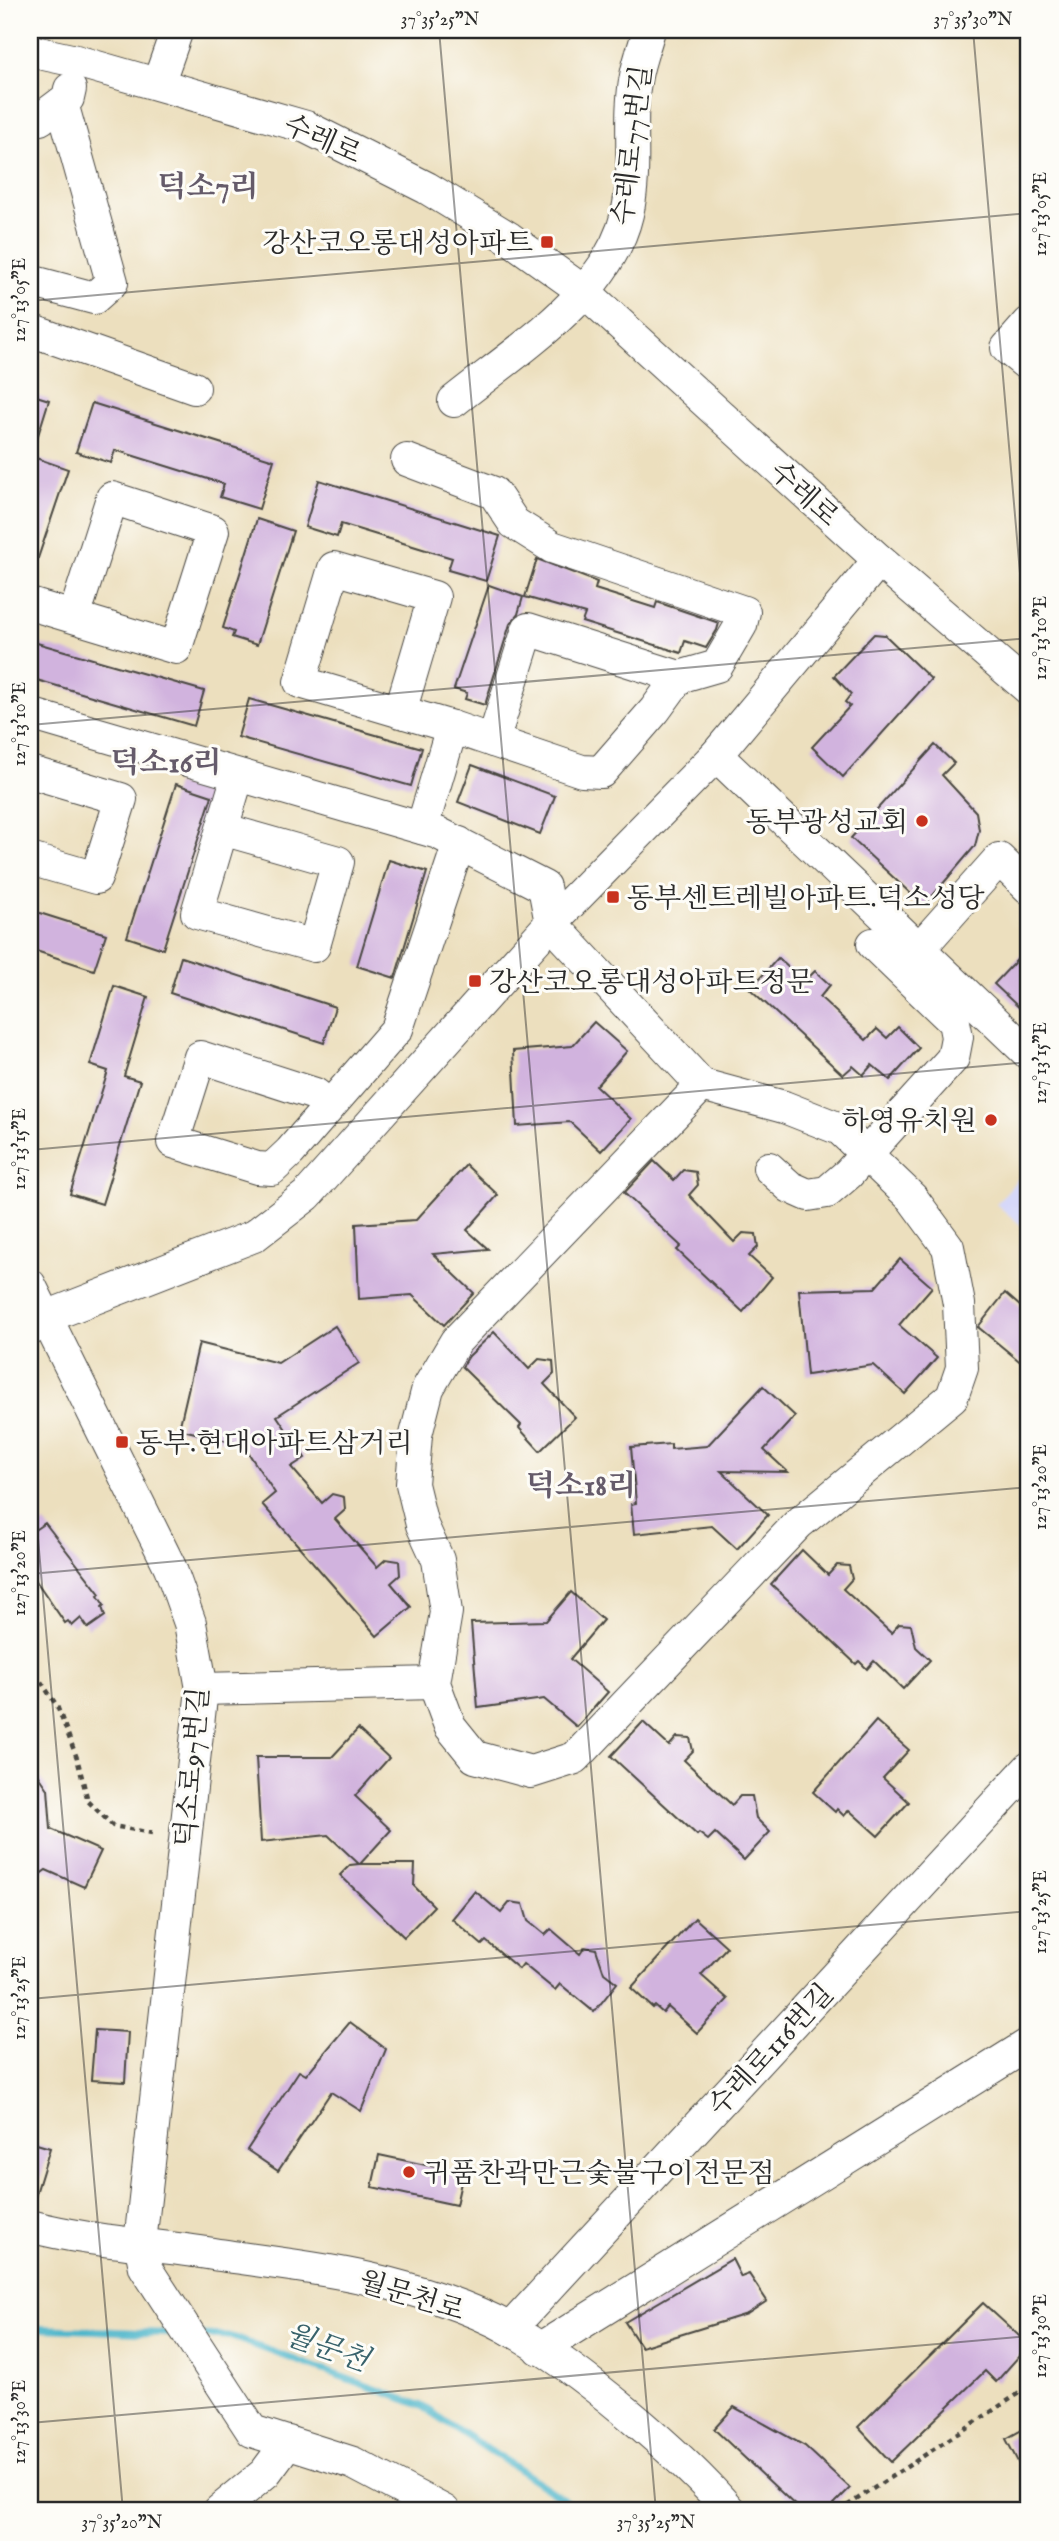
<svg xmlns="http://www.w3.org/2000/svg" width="1059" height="2541" font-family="'IM FELL English','Noto Serif KR',serif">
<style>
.built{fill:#d6d8f9}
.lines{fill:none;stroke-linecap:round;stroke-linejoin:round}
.stream{stroke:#4cb5ca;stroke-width:7}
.building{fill:#d1b3de}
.minor-casing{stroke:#484641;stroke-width:34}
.path{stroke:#484641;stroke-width:4.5;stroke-dasharray:5 5;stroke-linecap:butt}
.minor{stroke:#fff;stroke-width:32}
.ticks{fill:none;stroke:#2b2b2b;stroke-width:2;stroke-opacity:0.45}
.poi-dot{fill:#c8321e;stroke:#fdfcf7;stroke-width:2.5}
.labels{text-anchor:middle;stroke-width:6;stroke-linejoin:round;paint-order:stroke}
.street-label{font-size:28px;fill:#2b2b2b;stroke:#fdfcf7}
.poi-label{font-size:28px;fill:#2b2b2b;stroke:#fdfcf7;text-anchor:start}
.neighbourhood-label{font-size:30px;font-weight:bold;fill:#655b6a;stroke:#fdfcf7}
.water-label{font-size:30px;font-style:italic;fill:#38626b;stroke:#fdfcf7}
.neatline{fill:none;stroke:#2b2b2b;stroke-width:2.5}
.ticks-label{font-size:18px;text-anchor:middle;fill:#2b2b2b}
</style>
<rect width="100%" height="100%" fill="#fdfcf7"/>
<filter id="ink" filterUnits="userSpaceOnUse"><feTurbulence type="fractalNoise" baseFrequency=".0143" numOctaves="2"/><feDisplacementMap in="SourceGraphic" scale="14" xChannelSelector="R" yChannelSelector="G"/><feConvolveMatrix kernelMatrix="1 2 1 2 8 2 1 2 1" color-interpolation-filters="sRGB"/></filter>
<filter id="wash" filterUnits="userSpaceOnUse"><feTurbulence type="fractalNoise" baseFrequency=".00686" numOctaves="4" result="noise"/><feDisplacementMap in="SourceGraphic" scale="28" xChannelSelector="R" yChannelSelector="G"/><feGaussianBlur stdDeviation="1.57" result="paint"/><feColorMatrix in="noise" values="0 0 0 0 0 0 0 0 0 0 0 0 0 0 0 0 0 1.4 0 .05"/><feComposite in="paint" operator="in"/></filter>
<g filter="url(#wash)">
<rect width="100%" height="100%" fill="#ecdfbe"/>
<path class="built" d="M1029,1166V1232L996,1204Z"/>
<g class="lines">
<g class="stream">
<path d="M30,2328L179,2334"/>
<path d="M202,2335L229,2336L420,2405L562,2498L576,2511"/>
</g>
</g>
<g id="blocks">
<g class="building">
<path d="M30,394L49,400L34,448H30Z"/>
<path d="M92,403L274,460L259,509L220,497L224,484L115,450L111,463L76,452Z"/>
<path d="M30,456L68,469L33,573H30Z"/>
<path d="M319,480L500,536L486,581L448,570L452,558L341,524L337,537L305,527Z"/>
<path d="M257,519L293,531L257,645L232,637L234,632L223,628Z"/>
<path d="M537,559L597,582L595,589L655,608L657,602L719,623L717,630L706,648L685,641L681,653L582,622L585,614L525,597Z"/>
<path d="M489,585L523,597L518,614L510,624L485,705L465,699L467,693L454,689Z"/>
<path d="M874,634L885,635L931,679L843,777L812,747L850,706L845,702L851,694L834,676Z"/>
<path d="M30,641L204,691L194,726L30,678Z"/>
<path d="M249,699L422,748L411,786L238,737Z"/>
<path d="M935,745L954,763L942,775L976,812L979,830L975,846L924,906L851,838Z"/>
<path d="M472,765L555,796L540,834L458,802Z"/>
<path d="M176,784L212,796L163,949L127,937Z"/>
<path d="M389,860L427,872L395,978L357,966Z"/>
<path d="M30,910L106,934L94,970L30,949Z"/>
<path d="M1029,947V1017L994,984Z"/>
<path d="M181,957L335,1007L324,1043L170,993Z"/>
<path d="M778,958L804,982L815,971L830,985L820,997L866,1040L877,1029L887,1038L898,1027L919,1048L890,1080L872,1065L863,1075L853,1066L843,1075L750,989Z"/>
<path d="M114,986L148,997L124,1076L140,1081L102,1204L70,1194L108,1071L90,1065Z"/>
<path d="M594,1022L627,1051L596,1086L631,1119L601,1151L570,1122L517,1126L513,1051L572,1046Z"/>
<path d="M654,1161L674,1180L683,1170L696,1172L698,1185L689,1195L734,1242L743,1233L756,1234L758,1247L749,1256L772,1277L743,1312L677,1250L681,1246L624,1193Z"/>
<path d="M466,1165L498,1195L467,1230L488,1249L433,1254L474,1293L444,1325L412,1295L359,1299L356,1224L416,1220Z"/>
<path d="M900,1259L932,1287L899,1325L937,1358L905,1394L873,1365L807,1375L799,1290L875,1288Z"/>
<path d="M1005,1293L1029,1314V1369L978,1327Z"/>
<path d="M335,1326L359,1363L277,1416L305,1458L291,1467L322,1503L332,1494L344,1497L345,1510L335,1519L377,1567L386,1559L399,1561L400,1575L391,1583L411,1607L377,1636L262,1504L275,1493L243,1445L179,1429L199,1343L278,1363Z"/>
<path d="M494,1332L529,1369L539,1359L553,1361L554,1374L544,1384L575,1417L540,1451L519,1428L521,1425L462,1367L469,1356Z"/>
<path d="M763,1386L795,1416L764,1450L788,1472L721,1471L768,1515L737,1549L712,1526L634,1534L631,1504L636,1503L631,1447L671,1444V1449L707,1446Z"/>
<path d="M45,1523L100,1594L98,1596L104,1605L102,1607L105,1616L88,1628L81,1618L72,1626L68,1621L65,1623L30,1572V1533Z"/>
<path d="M802,1550L828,1575L837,1565L849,1566L852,1579L843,1589L891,1633L899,1624L911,1625L916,1647L930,1660L903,1689L874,1661L867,1669L859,1661L856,1664L771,1584Z"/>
<path d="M571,1592L603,1620L570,1659L608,1692L577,1727L544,1699L478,1708L471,1623L546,1621Z"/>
<path d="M876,1721L909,1750L883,1778L909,1802L878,1836L849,1810L844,1816L837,1809L835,1812L813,1792Z"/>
<path d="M643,1722L669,1746L677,1737L690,1738L693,1751L684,1760L732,1805L740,1796H752L756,1818L770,1832L744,1860L715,1833L708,1840L699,1833L697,1835L611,1756Z"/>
<path d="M358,1729L389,1758L355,1796L391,1830L360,1864H415L414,1886L434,1906L404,1937L340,1875L350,1865L359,1864L328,1835L261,1842L256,1757H332Z"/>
<path d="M30,1763L48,1789L51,1829L101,1851L84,1887L46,1870L30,1881Z"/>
<path d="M475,1891L501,1913L510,1902L523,1904L528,1921L545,1935L551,1929L580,1954L585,1947L596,1949L604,1973L617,1983L594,2012L560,1984L555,1990L523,1964L519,1969L486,1941L482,1945L452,1919Z"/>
<path d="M695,1918L727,1947L701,1975L728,1999L697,2033L668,2007L663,2013L655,2006L653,2008L631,1988Z"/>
<path d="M350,2022L386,2049L361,2111L331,2092L278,2171L247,2150L299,2071L306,2075Z"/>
<path d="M95,2030L128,2032L125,2082L91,2080Z"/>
<path d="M30,2142L50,2148L34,2200L30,2199Z"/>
<path d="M379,2155L463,2173L456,2205L372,2187Z"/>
<path d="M732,2259L741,2277L749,2274L767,2301L747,2314L641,2347L625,2322Z"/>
<path d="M983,2303L1029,2345L996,2382L985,2371L891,2462L858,2427Z"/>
<path d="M734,2407L805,2446L850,2488L827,2511H801L714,2429Z"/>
<path d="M1029,2426V2483L1006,2439Z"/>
</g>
</g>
</g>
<g filter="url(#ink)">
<use href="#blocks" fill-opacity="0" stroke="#484641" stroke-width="2"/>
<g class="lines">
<defs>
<g id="minor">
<path d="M30,51L76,61L306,127L427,188L509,238L586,293L879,560L1029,689"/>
<path d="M158,84L177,30"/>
<path d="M30,120L40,119L68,98L70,89"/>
<path d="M30,281L94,298L112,282L62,103"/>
<path d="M1029,323L1007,348L1029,366"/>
<path d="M30,330L194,388"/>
<path d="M454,401C516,351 608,295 627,214C638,168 627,121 636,76C639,60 645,45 649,30"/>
<path d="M407,460L494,493L514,523L552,547L744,612L741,625L717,666L679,677L528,629L493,741L452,727"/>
<path d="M30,604L176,648L213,531L112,498L74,617"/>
<path d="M400,712L434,597L334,568L300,682L452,727L422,828"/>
<path d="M30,714L438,833L544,887L551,923L702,1085L784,1107L840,1129L912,1198L948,1247L959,1304L962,1368L952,1397L798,1524L575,1758L531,1772L475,1757L450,1726L434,1683L446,1612L438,1560L422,1525L412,1484L416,1435L428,1388L456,1341L702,1085"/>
<path d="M493,741L582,771L601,772L655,710L679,677"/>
<path d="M716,755L1029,1054"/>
<path d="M30,772L121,799L96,878L30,859"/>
<path d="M222,829L338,862L314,946L197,913L238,775"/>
<path d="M919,949L999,859L1029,888"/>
<path d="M330,1106L315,1094L200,1057L173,1142L257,1168L272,1169L290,1152L397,1029L459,843"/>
<path d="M769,1168L790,1187L808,1195L827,1192L848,1174L953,1058L957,1037L954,1022L873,944"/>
<path d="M30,1285L170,1567L190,1623L202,1689L140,2243L145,2267L252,2431L353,2463L444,2511"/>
<path d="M31,1329L46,1317L254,1236L307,1195L551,923L716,755L879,560"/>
<path d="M202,1689L434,1683"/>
<path d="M30,2226C89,2242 152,2244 213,2254C265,2262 319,2267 370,2279C414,2289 471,2307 510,2329C578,2367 679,2452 730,2511"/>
<path d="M510,2329L1029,1768"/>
<path d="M540,2349L1029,2044"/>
<path d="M219,2511L265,2473L288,2442"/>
</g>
</defs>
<use href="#minor" class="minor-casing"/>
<g class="path">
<path d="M30,1665L57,1706L77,1758L88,1801L113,1826L152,1833"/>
<path d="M839,2511L1029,2387"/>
</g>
<use href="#minor" class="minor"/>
</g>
</g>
<path class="ticks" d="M439,30L656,2511M973,30L1029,677M30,301L1029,213M30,725L1029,638M30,1150L1029,1062M30,1447L123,2511M30,1574L1029,1487M30,1999L1029,1911M30,2423L1029,2336"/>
<g class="poi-dot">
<rect x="540" y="235" width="14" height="14" rx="3.5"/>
<circle cx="922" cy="821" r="7"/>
<rect x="606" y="890" width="14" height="14" rx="3.5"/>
<rect x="468" y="974" width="14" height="14" rx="3.5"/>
<circle cx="991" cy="1120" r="7"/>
<rect x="115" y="1435" width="14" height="14" rx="3.5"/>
<circle cx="409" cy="2172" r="7"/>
</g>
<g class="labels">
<g class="street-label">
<text transform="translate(323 138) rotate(24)" y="10">수레로</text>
<text transform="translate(631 145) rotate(-83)" y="10">수레로77번길</text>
<text transform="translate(805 493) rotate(42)" y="10">수레로</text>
<text transform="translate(191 1767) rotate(-85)" y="10">덕소로97번길</text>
<text transform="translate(770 2049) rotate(-47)" y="10">수레로116번길</text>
<text transform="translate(412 2295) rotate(17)" y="10">월문천로</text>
</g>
<g class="poi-label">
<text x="533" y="252" text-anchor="end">강산코오롱대성아파트</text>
<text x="908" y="831" text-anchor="end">동부광성교회</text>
<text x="627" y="907">동부센트레빌아파트.덕소성당</text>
<text x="489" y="991">강산코오롱대성아파트정문</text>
<text x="977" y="1130" text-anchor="end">하영유치원</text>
<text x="136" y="1452">동부.현대아파트삼거리</text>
<text x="423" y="2182">귀품찬곽만근숯불구이전문점</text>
</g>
<g class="neighbourhood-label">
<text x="208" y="196">덕소7리</text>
<text x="166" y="772">덕소16리</text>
<text x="581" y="1495">덕소18리</text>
</g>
<g class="water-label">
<text transform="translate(327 2347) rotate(20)" y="10">월문천</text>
</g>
</g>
<rect width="1059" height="2541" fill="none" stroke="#fdfcf7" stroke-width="77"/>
<rect x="38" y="38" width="982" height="2464" class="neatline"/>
<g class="ticks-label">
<text x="440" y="25">37°35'25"N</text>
<text x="973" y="25">37°35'30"N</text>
<text transform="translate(1040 214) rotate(-90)" y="6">127°13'05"E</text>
<text transform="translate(19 300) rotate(-90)" y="6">127°13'05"E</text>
<text transform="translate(1040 638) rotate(-90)" y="6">127°13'10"E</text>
<text transform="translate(19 724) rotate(-90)" y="6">127°13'10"E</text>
<text transform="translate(1040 1063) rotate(-90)" y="6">127°13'15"E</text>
<text transform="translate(19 1149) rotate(-90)" y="6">127°13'15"E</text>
<text transform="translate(1040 1487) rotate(-90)" y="6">127°13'20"E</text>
<text transform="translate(19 1573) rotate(-90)" y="6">127°13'20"E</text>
<text transform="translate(1040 1912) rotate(-90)" y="6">127°13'25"E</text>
<text transform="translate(19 1998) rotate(-90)" y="6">127°13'25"E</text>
<text transform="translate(1040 2336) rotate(-90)" y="6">127°13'30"E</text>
<text transform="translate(19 2422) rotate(-90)" y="6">127°13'30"E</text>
<text x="122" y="2528">37°35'20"N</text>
<text x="656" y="2528">37°35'25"N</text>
</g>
</svg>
